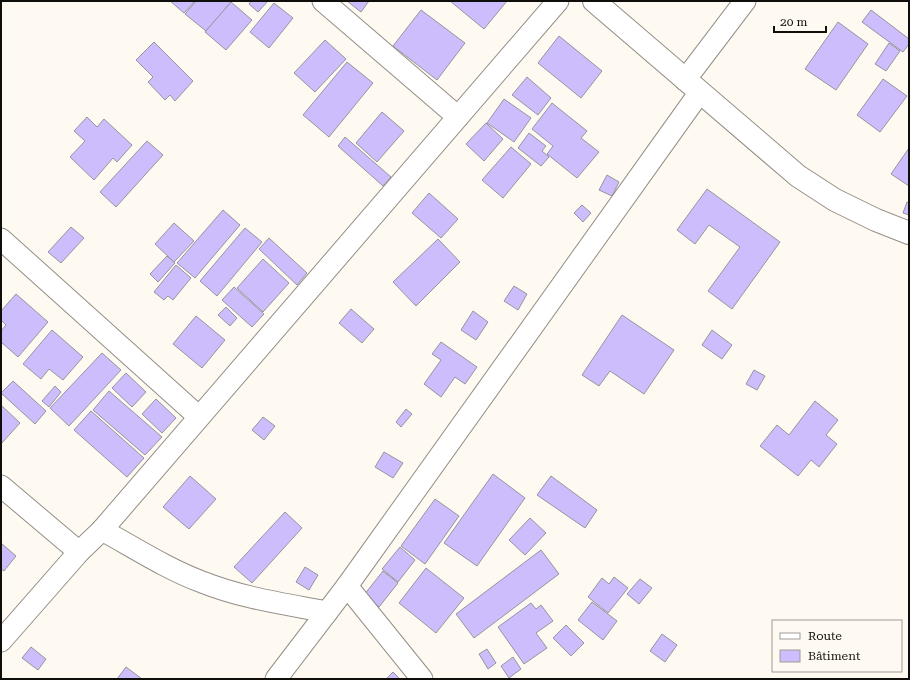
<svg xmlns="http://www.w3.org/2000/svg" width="910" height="680" font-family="'Roboto Serif',serif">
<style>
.building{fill:#cebdfd;stroke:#96949d}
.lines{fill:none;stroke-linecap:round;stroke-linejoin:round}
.minor-casing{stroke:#948e86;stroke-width:23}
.tertiary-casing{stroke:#948e86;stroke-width:24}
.minor{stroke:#fff;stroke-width:21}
.tertiary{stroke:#fff;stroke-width:22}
</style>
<rect width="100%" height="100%" fill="#fefaf2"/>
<g class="building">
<path d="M170,1H195L184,13Z"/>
<path d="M196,1H232L206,31L185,14Z"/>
<path d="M251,1H268L258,12L249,4Z"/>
<path d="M347,1H369L361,12Z"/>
<path d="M450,1H507L484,29Z"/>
<path d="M231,2L252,20L226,50L205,32Z"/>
<path d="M274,3L293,18L269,48L250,32Z"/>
<path d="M421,10L465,43L437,80L393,46Z"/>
<path d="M871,10L909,39V44L903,52L862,22Z"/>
<path d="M838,22L868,44L836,90L805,69Z"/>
<path d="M559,36L602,71L581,98L538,63Z"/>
<path d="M325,40L346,59L315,92L294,73Z"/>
<path d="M154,42L193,81L175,101L170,95L165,100L148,82L153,77L136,60Z"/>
<path d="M889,43L900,51L886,71L875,64Z"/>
<path d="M347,62L373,83L329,137L303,115Z"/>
<path d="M527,77L551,98L538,115L512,95Z"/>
<path d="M883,79L907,96L880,132L857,115Z"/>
<path d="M504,99L531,118L514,142L487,123Z"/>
<path d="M552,103L587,131L581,138L599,152L577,178L547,154L553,146L532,129Z"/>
<path d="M382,112L404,131L377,162L356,143Z"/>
<path d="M87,117L97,127L104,119L132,145L117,162L113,158L94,180L70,157L85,141L74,131Z"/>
<path d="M486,123L503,139L484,161L466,144Z"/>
<path d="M529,133L546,146L542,151L549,157L541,166L518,148Z"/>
<path d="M345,137L391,177L383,186L338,146Z"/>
<path d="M147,141L163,155L116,207L100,192Z"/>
<path d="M511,147L531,164L503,198L482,180Z"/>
<path d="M909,148V186L891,174Z"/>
<path d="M607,175L619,182L612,196L599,190Z"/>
<path d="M707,189L780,242L732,309L708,291L740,247L709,225L695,244L677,230Z"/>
<path d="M429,193L458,219L441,238L412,213Z"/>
<path d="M907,202L909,203V215L903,213Z"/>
<path d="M582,205L591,213L583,222L574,213Z"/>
<path d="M223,210L240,225L195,278L177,263Z"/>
<path d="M174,223L194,241L174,262L155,244Z"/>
<path d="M71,227L84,238L61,263L48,252Z"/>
<path d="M245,228L262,242L217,296L200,281Z"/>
<path d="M269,238L307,273L297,285L259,249Z"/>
<path d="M438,239L460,262L416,306L393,282Z"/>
<path d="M167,256L175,263L158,282L150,274Z"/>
<path d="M263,259L289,283L263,312L237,288Z"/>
<path d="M176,265L191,278L173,300L168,296L164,300L154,292Z"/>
<path d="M514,286L527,294L518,310L504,301Z"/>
<path d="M234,287L264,314L252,327L222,300Z"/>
<path d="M16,294L48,322L18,357L1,342V331L6,325L1,320V311Z"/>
<path d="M226,307L237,318L230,326L218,315Z"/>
<path d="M351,309L374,329L362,343L339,323Z"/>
<path d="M473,311L488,322L476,340L461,330Z"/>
<path d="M622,315L674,350L644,394L610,371L599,386L582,375Z"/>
<path d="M196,316L225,340L202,368L173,344Z"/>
<path d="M52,330L83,357L63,380L49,369L41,379L23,364Z"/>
<path d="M712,330L732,345L722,359L702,345Z"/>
<path d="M441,342L477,367L465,384L455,377L441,397L424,384L441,360L432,354Z"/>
<path d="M102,353L121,370L69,426L50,408Z"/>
<path d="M754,370L765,376L757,390L746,384Z"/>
<path d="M126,373L146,392L132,407L112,388Z"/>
<path d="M13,381L46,411L35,424L1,393Z"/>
<path d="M55,386L61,392L49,407L42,401Z"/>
<path d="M109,391L162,437L145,455L93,410Z"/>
<path d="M156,399L176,418L162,433L142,414Z"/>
<path d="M815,401L838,420L826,435L837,444L819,467L811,460L798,476L760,446L777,425L789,435Z"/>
<path d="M1,405L20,423L1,444Z"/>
<path d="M406,409L412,414L401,427L396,422Z"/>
<path d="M91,411L144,458L127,477L74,430Z"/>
<path d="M263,417L275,426L264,440L252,430Z"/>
<path d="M384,452L403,463L393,478L375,467Z"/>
<path d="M493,474L525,498L477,566L444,543Z"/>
<path d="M190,476L216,499L189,529L163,507Z"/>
<path d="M551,476L597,510L585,528L537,495Z"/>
<path d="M435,499L459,516L425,564L401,546Z"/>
<path d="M285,512L302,528L252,583L234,567Z"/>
<path d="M530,518L546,533L525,555L509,540Z"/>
<path d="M1,543L16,556L4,571L1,569Z"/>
<path d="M400,547L415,560L398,582L382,569Z"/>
<path d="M541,550L559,574L474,638L456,614Z"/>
<path d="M305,567L318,575L309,590L296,582Z"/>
<path d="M426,568L464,598L436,633L399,603Z"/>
<path d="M383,571L398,583L379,607L364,595Z"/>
<path d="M614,577L628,588L608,613L588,597L602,578L609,584Z"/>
<path d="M640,579L652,588L639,604L627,594Z"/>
<path d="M592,602L617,621L603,640L578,620Z"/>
<path d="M531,603L536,609L541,605L553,621L536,633L547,648L524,664L498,627Z"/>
<path d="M566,625L584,643L571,656L553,638Z"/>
<path d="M662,634L677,645L665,662L650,651Z"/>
<path d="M31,647L46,659L38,670L22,658Z"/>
<path d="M487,649L496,663L488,669L479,654Z"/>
<path d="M513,657L521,669L509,678L501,666Z"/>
<path d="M126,667L142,679H117Z"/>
<path d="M393,672L400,679H386Z"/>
</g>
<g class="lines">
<defs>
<g id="minor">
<path d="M323,1L458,117"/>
<path d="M685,80L745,1"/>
<path d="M1,239L199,417"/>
<path d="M1,486L79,552"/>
<path d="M102,530C135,548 167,569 202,582C242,598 285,604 327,612"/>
<path d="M347,586L422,679"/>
<path d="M1,641L79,552L102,530L558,1"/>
<path d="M276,679L347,586L700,92"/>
</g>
<path id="tertiary" d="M594,1L798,176L835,200L876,220L909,233"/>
</defs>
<use href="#minor" class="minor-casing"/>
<use href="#tertiary" class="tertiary-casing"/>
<use href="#minor" class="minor"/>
<use href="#tertiary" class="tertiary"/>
</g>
<rect width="910" height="680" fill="none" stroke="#100e0b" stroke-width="4"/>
<rect x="772" y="620" width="130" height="52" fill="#fefaf2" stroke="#9f9c96"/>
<rect x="780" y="633" width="20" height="6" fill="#ffffff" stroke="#9f9c96"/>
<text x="808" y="640" font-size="12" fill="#100e0b">Route</text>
<rect x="780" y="650" width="20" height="12" fill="#cebdfd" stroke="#9f9c96"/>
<text x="808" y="660" font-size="12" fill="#100e0b">Bâtiment</text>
<path d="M774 26v6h52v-6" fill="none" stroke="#100e0b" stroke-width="2"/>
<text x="780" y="26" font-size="12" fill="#100e0b" stroke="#fefaf2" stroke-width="3" paint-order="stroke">20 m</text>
</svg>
